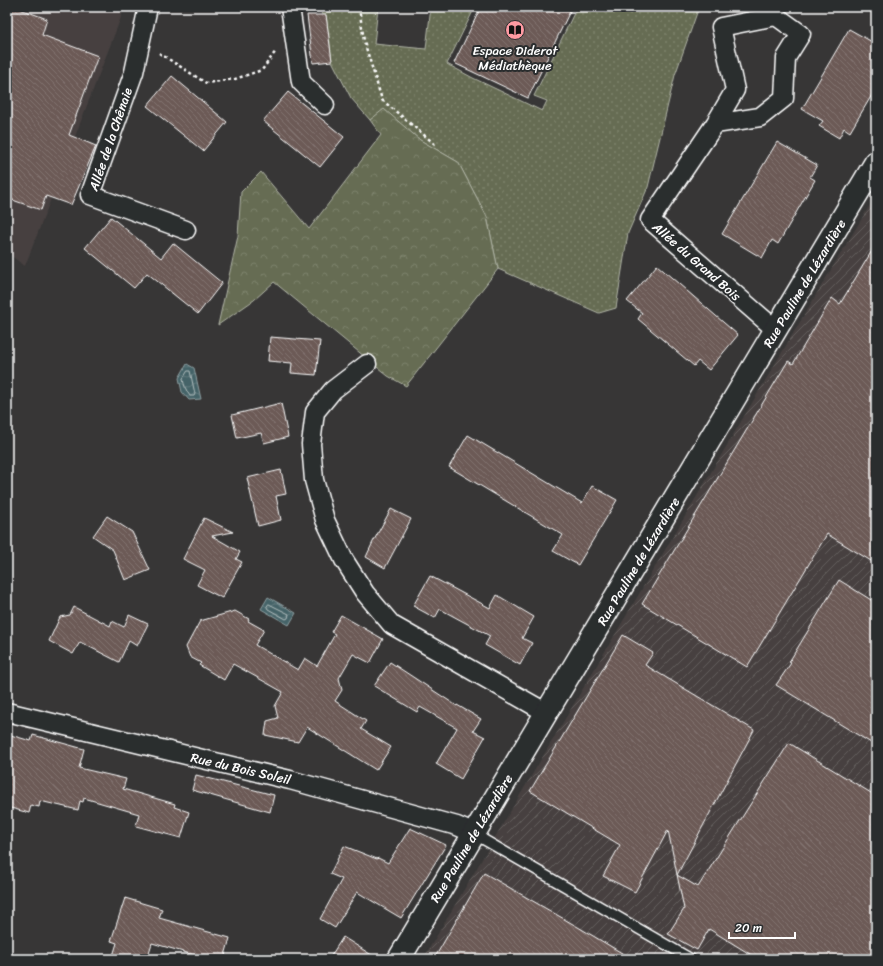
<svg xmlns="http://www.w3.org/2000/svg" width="883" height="966" font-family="Sriracha,sans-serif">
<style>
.built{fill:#474140}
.industrial{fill:url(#industrial-furrows)}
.grass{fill:url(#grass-dots);stroke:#b2b6a8}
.forest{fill:url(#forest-crowns);stroke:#b2b6a8}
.water{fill:url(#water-waves);stroke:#8fa1a4}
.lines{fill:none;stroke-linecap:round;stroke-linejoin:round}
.shore{stroke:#b5c1c2;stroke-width:1}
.building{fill:url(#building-back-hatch);stroke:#fff}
.service-casing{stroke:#fff;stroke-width:12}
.minor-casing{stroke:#fff;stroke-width:21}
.secondary-casing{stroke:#fff;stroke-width:25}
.path{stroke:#fff;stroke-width:2.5;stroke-dasharray:3 3;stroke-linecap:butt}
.service{stroke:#2a2d2e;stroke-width:9}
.minor{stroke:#2a2d2e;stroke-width:18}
.secondary{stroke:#2a2d2e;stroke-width:22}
.labels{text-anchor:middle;stroke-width:4;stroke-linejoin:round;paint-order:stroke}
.poi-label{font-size:13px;fill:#fff;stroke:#2a2d2e}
.street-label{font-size:13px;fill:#fff;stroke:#2a2d2e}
</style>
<defs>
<pattern id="industrial-furrows" width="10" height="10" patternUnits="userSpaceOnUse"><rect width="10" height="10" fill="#474140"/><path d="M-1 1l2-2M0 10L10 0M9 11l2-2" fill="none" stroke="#635e5d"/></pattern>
<pattern id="grass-dots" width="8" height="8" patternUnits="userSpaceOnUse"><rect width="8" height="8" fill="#666c52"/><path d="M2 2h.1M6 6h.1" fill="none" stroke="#7d826c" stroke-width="1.8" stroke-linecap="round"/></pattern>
<pattern id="forest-crowns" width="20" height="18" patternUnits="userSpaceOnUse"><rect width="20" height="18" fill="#666c52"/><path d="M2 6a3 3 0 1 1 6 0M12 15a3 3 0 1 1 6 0" fill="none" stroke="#7d826c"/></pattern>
<pattern id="water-waves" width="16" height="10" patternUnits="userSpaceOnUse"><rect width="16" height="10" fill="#456367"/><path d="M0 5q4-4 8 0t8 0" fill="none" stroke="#617a7e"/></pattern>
<pattern id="building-back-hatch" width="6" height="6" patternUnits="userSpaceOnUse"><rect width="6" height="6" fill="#6c5a56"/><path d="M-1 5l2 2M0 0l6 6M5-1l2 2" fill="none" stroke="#82736f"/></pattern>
</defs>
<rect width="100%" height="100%" fill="#373636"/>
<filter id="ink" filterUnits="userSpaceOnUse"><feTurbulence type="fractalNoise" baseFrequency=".025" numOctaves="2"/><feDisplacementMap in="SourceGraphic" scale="8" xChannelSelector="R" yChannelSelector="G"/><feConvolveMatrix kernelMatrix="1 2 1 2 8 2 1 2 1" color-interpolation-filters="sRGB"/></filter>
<g filter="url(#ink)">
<path class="built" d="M7,7H125L25,266L7,253Z"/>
<path class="industrial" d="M876,195V959H423L826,278Z"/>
<path class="grass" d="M321,7H378L374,44L426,49L431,7H475L447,64L473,78L542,111L547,101L534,96L577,7H699L675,75L648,187L628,233L616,308L599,313L498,269L487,217L458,162L420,140L384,110L370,120L351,98L332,61L326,15H322Z"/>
<path class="forest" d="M384,109L420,140L458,162L487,217L498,269L406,386L388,376L274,282L254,300L218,325L238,236L241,192L261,172L309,229L381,135L370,120Z"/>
<g class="water">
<path d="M187,364L194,368L201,399L189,400L182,392L179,378Z"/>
<path d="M268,597L296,613L289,625L261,609Z"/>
</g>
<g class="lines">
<g class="shore">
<path d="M188,371H190L195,394L194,396H190C186,391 184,385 183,379Z"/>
<path d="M269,604L289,614L288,618L286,619L268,609L267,607Z"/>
</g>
</g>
<g class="building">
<path d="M7,7H15L47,19L42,35L98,56L69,135L96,146L71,205L46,196L41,210L7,198Z"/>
<path d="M481,7H572L528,98L454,63Z"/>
<path d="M307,15H326L332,61L313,63Z"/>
<path d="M849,29L876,44V88L850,132L844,128L839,138L819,126L823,121L802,109Z"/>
<path d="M172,76L227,122L203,151L147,106Z"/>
<path d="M288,92L344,137L320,167L263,121Z"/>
<path d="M777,142L817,165L810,177L815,180L778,244L772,240L762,258L722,234Z"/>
<path d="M111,217L161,258L173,243L222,283L198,314L147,273L134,288L85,248Z"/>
<path d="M876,244V564L827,534L747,667L642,604L788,361L793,364L832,298L840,304Z"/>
<path d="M657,265L738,335L709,370L698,361L694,366L638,319L642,313L627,301Z"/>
<path d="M270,337L320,341L316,375L291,373L292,363L268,361Z"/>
<path d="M281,403L288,437L264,443L261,433L237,438L232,415Z"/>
<path d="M468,435L582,503L592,486L617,500L578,565L553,551L563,535L449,467Z"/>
<path d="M281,470L286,494L276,496L281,520L258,526L247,478Z"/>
<path d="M391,509L411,519L385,568L366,557L373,542Z"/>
<path d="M107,516L132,532L150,570L125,580L113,550L93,536Z"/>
<path d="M204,518L233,532L212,536L240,552L236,559L242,562L222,598L197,585L205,570L183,559Z"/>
<path d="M430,576L490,608L497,595L534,617L522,638L532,643L520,665L485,645L490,636L440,609L435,618L413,606Z"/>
<path d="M839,580L876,603V746L776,685L791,663L789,662Z"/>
<path d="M74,607L110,626L112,621L124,627L129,615L148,624L137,646L129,641L119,662L80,642L73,654L49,641L60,617L70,615Z"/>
<path d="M235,611L249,619L248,621L264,630L255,645L298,670L305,658L317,666L335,634L331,632L341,615L383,639L370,663L353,654L339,678L342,690L335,701L366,721L361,729L391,747L376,770L307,727L298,742L265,735L267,721L278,718L275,706L283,692L233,664L224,680L199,665L201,663L190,657L186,647L200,621Z"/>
<path d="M623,635L653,653L645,665L754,730L677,875L698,887L789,743L876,796V959H758L709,929L697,950L668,934L684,909L668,830L635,892L603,876L620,845L530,791Z"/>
<path d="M390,662L457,706V705L481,719L473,731L485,737L461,779L436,764L457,728L420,707L417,712L374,686Z"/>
<path d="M7,734L31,741L33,735L84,749L79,768L126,779L123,789L175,804L174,807L189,812L181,838L136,826L139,814L84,798L83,802L80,801L78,810L40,801L39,807L31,805L29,813L7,807Z"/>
<path d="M196,775L274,795L270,812L192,790Z"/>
<path d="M410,828L446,845L401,918L357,892L335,928L320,919L342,879L330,874L344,846L377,859L378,858L388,863Z"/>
<path d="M484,873L578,927L632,959H434Z"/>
<path d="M125,898L162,909L159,918L230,938L224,959H208L152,943L147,959H112L117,943L111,941Z"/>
<path d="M343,937L378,959H329Z"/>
</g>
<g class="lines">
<defs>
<path id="service" d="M474,834L691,959"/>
<g id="minor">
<path d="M148,7L134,72L90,195L186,230"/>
<path d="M290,7L301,82L325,105"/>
<path d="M715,124L735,90L721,27L776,16L801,34L786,58L784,98L760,117L715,124L650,220L776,330"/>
<path d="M367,364L333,390L315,412L311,444L314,480L325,520L344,560L365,593L392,625L547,713"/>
<path d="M7,712L290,780L457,826L473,833"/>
</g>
<path id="secondary" d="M399,959L876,162"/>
</defs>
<use href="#service" class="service-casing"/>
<use href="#minor" class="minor-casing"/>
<use href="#secondary" class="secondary-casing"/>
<g class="path">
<path d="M359,7L364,41L382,100L436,145"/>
<path d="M159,53L206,83L235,79L262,70L276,51"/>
</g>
<use href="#service" class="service"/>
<use href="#minor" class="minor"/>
<use href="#secondary" class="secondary"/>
</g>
</g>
<defs>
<symbol id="library-disc" viewBox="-11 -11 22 22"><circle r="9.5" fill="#ff9aa2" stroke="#2a2d2e"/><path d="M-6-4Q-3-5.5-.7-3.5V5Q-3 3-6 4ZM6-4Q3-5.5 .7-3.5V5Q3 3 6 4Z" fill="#111"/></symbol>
</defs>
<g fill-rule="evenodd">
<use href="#library-disc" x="504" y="19" width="22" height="22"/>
</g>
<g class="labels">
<g class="poi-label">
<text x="515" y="55">Espace Diderot<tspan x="515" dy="15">Médiathèque</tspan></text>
</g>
<g class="street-label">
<text transform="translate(110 139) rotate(-71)" y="5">Allée de la Chênaie</text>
<text transform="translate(697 261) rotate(41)" y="5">Allée du Grand Bois</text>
<text transform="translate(804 283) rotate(-59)" y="5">Rue Pauline de Lézardière</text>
<text transform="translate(638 561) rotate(-59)" y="5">Rue Pauline de Lézardière</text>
<text transform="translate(241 768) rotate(13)" y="5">Rue du Bois Soleil</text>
<text transform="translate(471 838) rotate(-59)" y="5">Rue Pauline de Lézardière</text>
</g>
</g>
<rect width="883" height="966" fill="none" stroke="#2a2d2e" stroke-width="24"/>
<rect x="12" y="12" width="859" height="942" fill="none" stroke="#fff" stroke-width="1.5" filter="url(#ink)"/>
<path d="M729 932v6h66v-6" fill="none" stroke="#ffffff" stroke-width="2"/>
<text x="735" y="932" font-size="12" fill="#ffffff" stroke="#2a2d2e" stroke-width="3" paint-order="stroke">20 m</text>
</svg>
